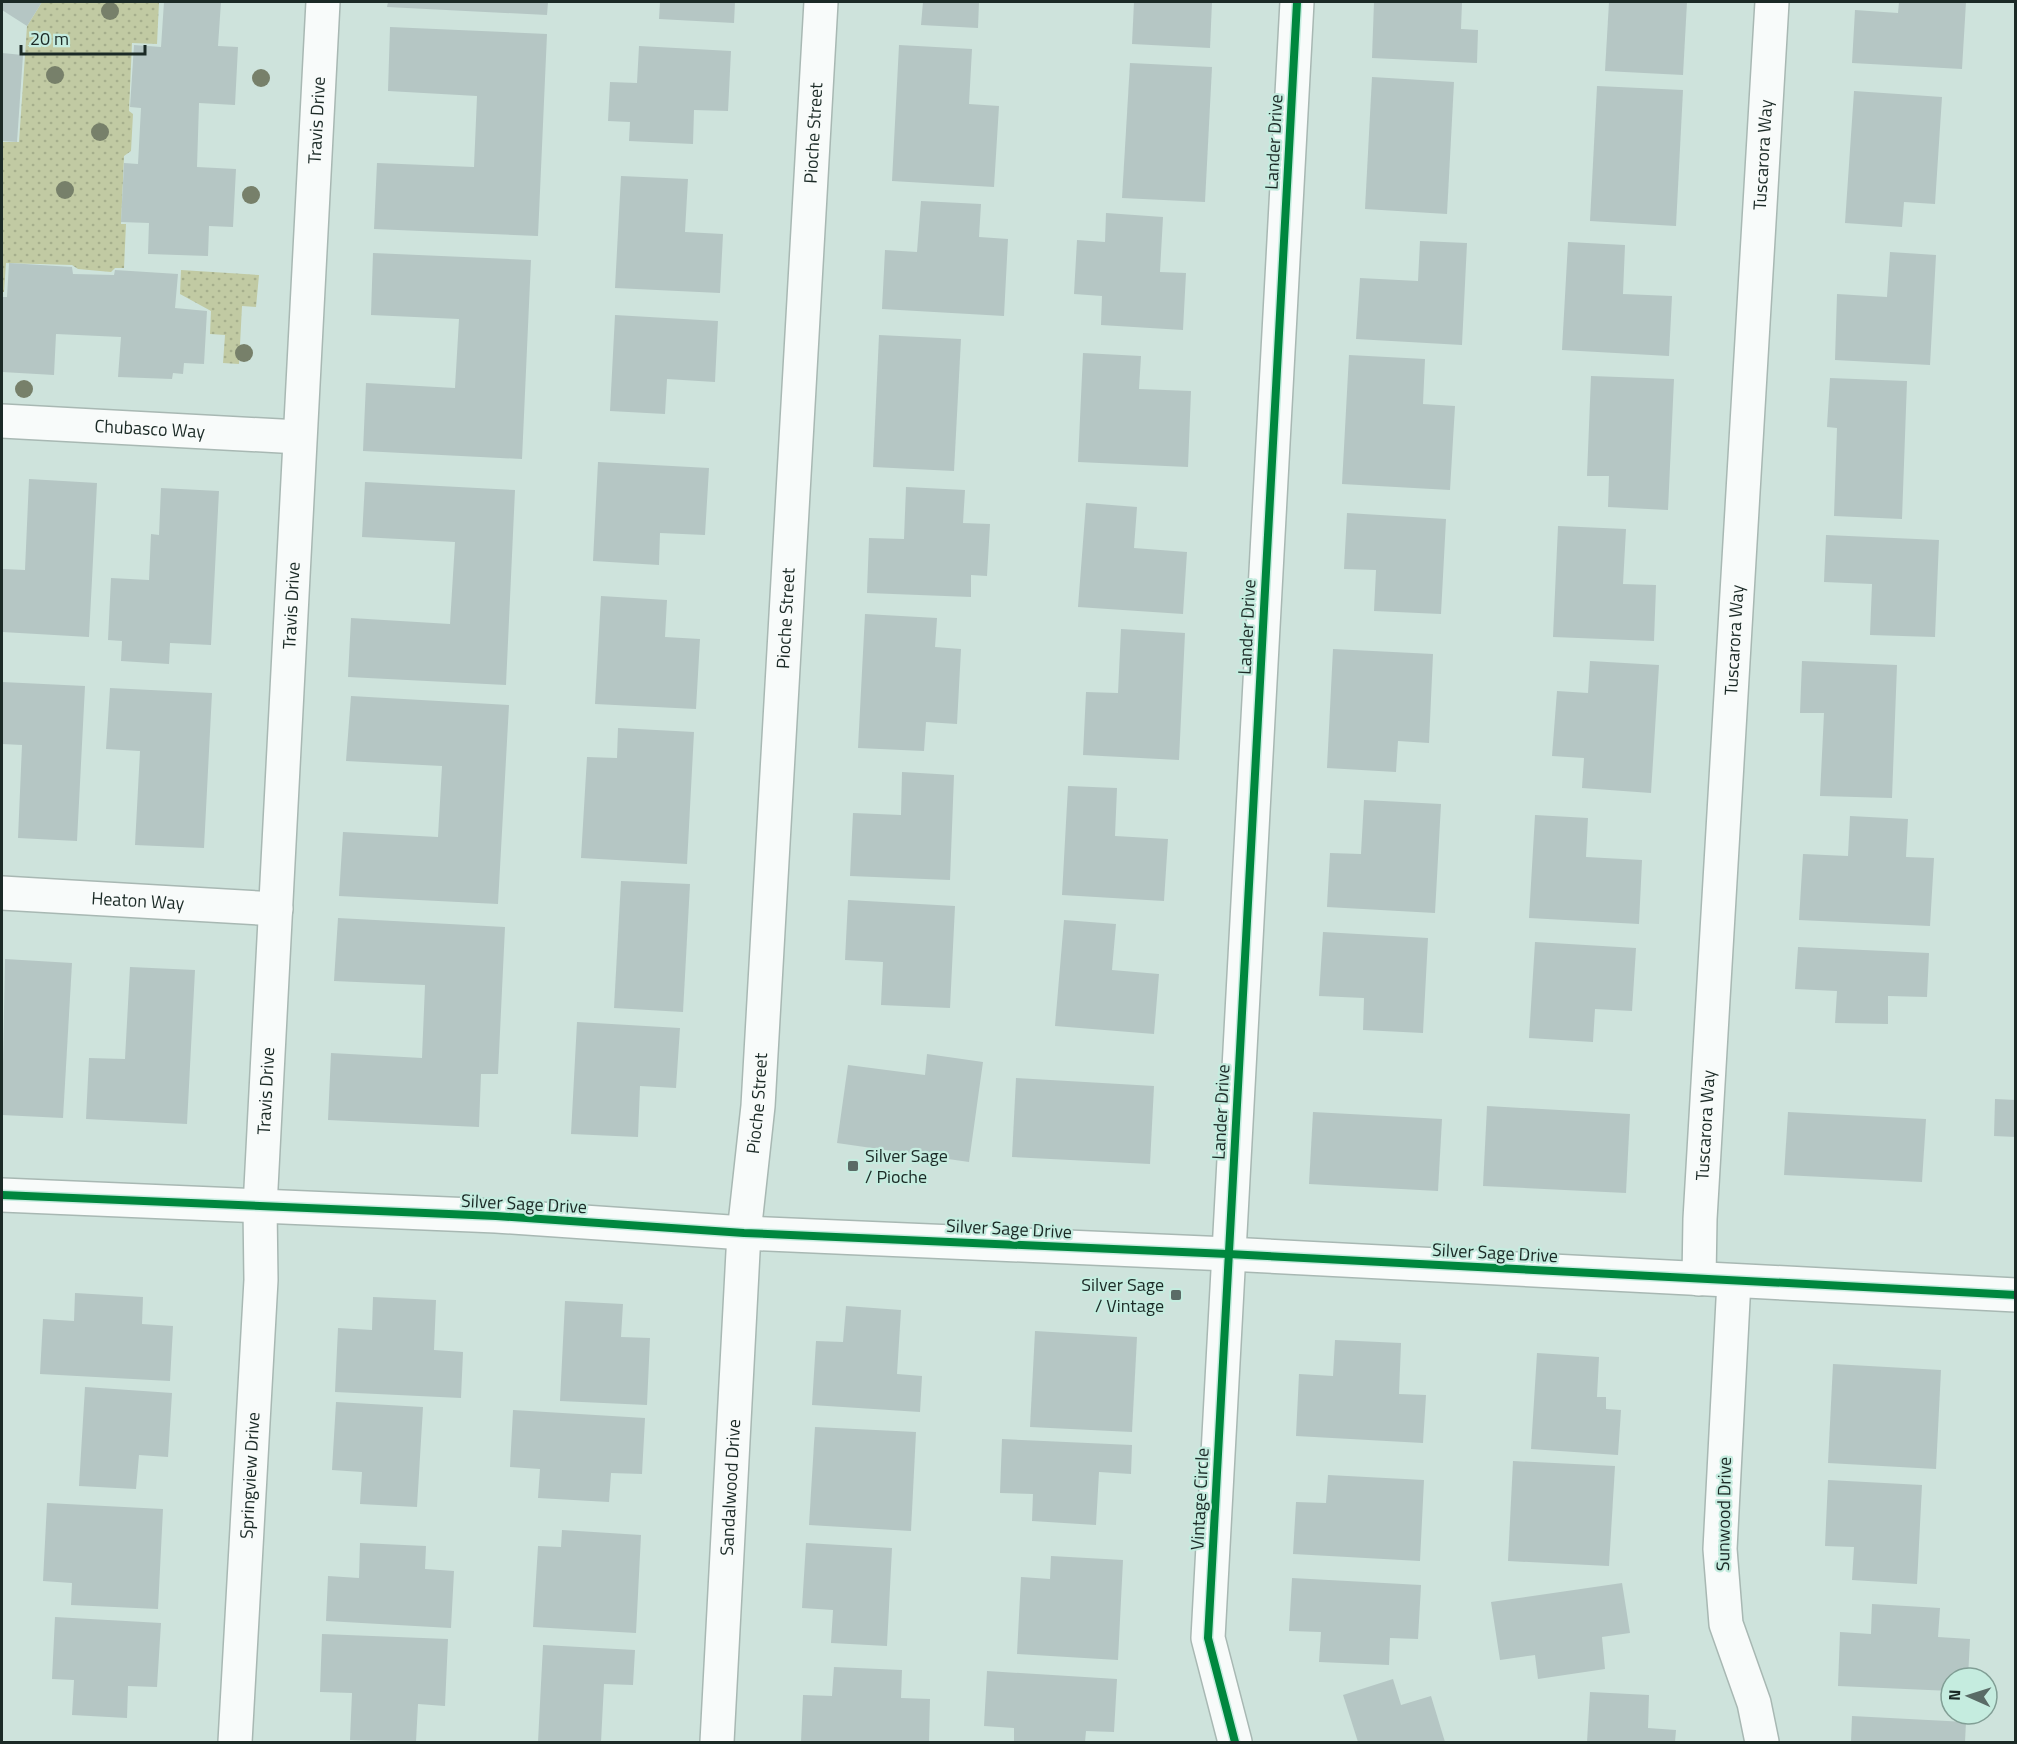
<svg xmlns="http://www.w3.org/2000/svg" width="2017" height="1744" font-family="'Titillium Web',sans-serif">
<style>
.grass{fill:url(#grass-dots)}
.building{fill:#b5c6c4}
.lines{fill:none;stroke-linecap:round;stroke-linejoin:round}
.minor-casing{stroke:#a8b8b3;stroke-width:36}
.tertiary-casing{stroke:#a8b8b3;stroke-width:36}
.minor{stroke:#f8fbfa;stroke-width:33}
.tertiary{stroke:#f8fbfa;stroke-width:33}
.cycleway-casing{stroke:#c5ecdf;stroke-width:11}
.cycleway{stroke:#00873e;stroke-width:8}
.tree{fill:#77806a}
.poi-dot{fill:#5a6b66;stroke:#c5ecdf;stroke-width:2}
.labels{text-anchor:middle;stroke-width:4.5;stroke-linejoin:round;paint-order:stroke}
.street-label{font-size:18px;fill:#1b2a26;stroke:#c5ecdf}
.poi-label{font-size:18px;fill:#1b2a26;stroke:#c5ecdf;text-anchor:start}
</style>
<defs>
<pattern id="grass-dots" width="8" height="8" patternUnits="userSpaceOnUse" patternTransform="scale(1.5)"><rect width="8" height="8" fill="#c1caa3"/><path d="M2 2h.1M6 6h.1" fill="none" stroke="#a5ae8c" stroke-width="1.8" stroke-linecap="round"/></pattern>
</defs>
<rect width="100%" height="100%" fill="#cee3dc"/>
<g class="grass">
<path d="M42,2H159L157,44L132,43L129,111L133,114L131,151L124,156L121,224H126L124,268H115L111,272L78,269L72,265L6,263L4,292H2V142H19L27,26Z"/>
<path d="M181,270L259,275L256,307L242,306L239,364L223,363L225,335L210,334L211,311L180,294Z"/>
</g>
<g class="building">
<path d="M2,2H42L27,26L2,10Z"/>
<path d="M164,2H221L218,46L238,47L235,105L199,103L197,167L236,169L233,227L209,226L208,256L148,254L149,223L121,222L124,163L138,164L141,108L130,107L134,45L161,47Z"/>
<path d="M388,2H548L547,15L387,7Z"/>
<path d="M660,2H735L734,23L659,19Z"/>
<path d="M923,2H979L978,28L921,25Z"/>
<path d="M1134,2H1212L1210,48L1132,44Z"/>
<path d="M1374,2H1462L1461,29L1478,30L1477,63L1372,58Z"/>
<path d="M1609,2H1687L1683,75L1605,71Z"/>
<path d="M1899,2H1966L1962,69L1852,63L1855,10L1898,13Z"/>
<path d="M390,27L547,34L538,236L374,229L377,163L474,167L477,96L388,91Z"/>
<path d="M899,45L972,49L969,104L999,106L994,187L892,181Z"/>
<path d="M639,46L731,51L728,111L694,110L693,144L629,141L630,122L608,121L610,82L637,83Z"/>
<path d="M2,53L23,55L17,142L2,141Z"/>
<path d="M1130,63L1212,67L1205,202L1122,198Z"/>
<path d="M1372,77L1454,82L1447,214L1365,209Z"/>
<path d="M1597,86L1683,90L1676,226L1590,221Z"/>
<path d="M1854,91L1942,97L1935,204L1904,202L1902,227L1845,223Z"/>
<path d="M621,176L688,179L685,232L723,234L720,293L615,288Z"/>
<path d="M921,201L981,204L979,237L1008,239L1004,316L882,309L885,250L917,252Z"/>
<path d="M1106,213L1163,217L1160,272L1186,273L1183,330L1101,325L1102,296L1074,294L1077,240L1105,242Z"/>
<path d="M1420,241L1467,243L1462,345L1356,339L1360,278L1418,281Z"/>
<path d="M1568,242L1625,245L1623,294L1672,296L1669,356L1562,350Z"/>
<path d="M1890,252L1936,255L1930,365L1835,360L1837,294L1887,297Z"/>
<path d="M373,253L531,260L522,459L363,451L366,383L455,388L459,319L371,315Z"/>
<path d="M9,263L72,267L73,274L114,275L115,270L178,274L175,308L207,311L204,364L184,363L183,374L173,373L172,379L118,377L121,337L56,334L54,375L2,372V297H7Z"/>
<path d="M615,315L718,321L715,382L667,379L665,414L610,411Z"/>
<path d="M879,335L961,339L954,471L873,467Z"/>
<path d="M1083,353L1141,356L1139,389L1191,391L1188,467L1078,462Z"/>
<path d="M1349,355L1425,359L1423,404L1455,406L1450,490L1342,484Z"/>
<path d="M1591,376L1674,379L1668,510L1608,507L1609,476H1587Z"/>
<path d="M1830,378L1907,381L1902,519L1834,516L1837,428L1827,427Z"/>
<path d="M598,462L709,468L705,535L660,533L659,565L593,561Z"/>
<path d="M29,479L97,483L89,637L2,632V569L25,570Z"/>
<path d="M365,482L515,490L506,685L348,677L351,618L450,624L455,542L362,537Z"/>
<path d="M906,487L965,490L963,523L990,524L987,576L971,575V597L867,593L869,538L904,539Z"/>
<path d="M161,488L219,491L211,645L170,643L169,664L121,661L122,641L108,640L111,578L149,580L151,534L159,535Z"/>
<path d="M1086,503L1137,507L1134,548L1187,552L1183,614L1078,607Z"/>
<path d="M1347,513L1446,519L1441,614L1374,611L1376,570L1344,569Z"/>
<path d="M1558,526L1626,529L1623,584L1656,585L1654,641L1553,637Z"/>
<path d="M1826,535L1939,540L1935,637L1870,635L1872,584L1824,582Z"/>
<path d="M601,596L667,600L665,637L700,639L696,709L595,704Z"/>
<path d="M865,614L937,618L935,647L961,649L957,724L926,722L924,751L858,748Z"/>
<path d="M1121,629L1185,633L1179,760L1083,755L1086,692L1118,693Z"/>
<path d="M1333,649L1433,654L1429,743L1398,741L1396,772L1327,768Z"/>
<path d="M1590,661L1659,665L1651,793L1582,788L1584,758L1552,756L1557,691L1588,693Z"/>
<path d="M1802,661L1897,665L1892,798L1820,796L1824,713H1800Z"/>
<path d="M2,682L85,686L77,841L18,838L22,745L2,744Z"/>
<path d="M110,688L212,693L204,848L135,845L140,751L106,749Z"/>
<path d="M351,696L509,705L498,904L339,896L343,832L438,837L442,766L346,761Z"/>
<path d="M618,728L694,732L687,864L581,858L587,757L617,758Z"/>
<path d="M902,772L954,775L950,880L850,876L853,813L901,815Z"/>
<path d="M1068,786L1117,788L1115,836L1168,839L1164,901L1062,895Z"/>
<path d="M1364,800L1441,804L1435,913L1327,907L1330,853L1361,854Z"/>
<path d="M1535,815L1588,818L1586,857L1642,860L1639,924L1529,918Z"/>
<path d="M1850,816L1908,819L1906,857L1934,858L1930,926L1799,920L1803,854L1848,856Z"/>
<path d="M621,881L690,884L683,1012L614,1008Z"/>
<path d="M848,900L955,906L950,1008L881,1005L883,962L845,960Z"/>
<path d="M338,918L505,927L498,1074H481L479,1127L328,1120L331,1053L422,1058L425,985L334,981Z"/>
<path d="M1064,920L1116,924L1112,970L1159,974L1154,1034L1055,1026Z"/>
<path d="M1323,932L1428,938L1423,1033L1363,1030L1364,998L1319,996Z"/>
<path d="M1535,942L1636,948L1632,1011L1595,1009L1593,1042L1529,1038Z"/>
<path d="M1798,947L1929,953L1927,997L1888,996V1024L1835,1023L1837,991L1795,989Z"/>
<path d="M5,959L72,963L63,1118L2,1115Z"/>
<path d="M130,967L195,970L187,1124L86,1119L89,1058L125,1059Z"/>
<path d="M577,1022L680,1028L676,1088L640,1086L638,1137L571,1134Z"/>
<path d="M927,1054L983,1062L969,1162L837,1143L848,1065L925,1075Z"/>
<path d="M1016,1078L1154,1086L1150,1164L1012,1157Z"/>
<path d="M1995,1099L2016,1100V1137L1994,1136Z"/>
<path d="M1487,1106L1630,1114L1626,1193L1483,1186Z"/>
<path d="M1313,1112L1442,1119L1438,1191L1309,1184Z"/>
<path d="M1788,1112L1926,1119L1922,1182L1784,1175Z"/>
<path d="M75,1293L143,1297L142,1324L173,1326L170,1381L40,1374L43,1319L74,1321Z"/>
<path d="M373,1297L436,1300L434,1350L463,1352L461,1398L335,1392L338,1328L372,1330Z"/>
<path d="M565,1301L623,1304L621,1337L650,1338L647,1405L560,1401Z"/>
<path d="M846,1306L901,1310L897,1374L922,1376L920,1412L812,1405L816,1341L843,1342Z"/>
<path d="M1035,1331L1137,1337L1132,1432L1030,1427Z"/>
<path d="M1335,1340L1401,1343L1399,1394L1426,1395L1423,1443L1296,1436L1299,1374L1333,1376Z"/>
<path d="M1537,1353L1599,1357L1597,1397H1606V1409L1621,1410L1618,1455L1531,1449Z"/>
<path d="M1833,1364L1941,1370L1936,1469L1828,1463Z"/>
<path d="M85,1387L172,1393L168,1457L139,1455L136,1489L79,1486Z"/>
<path d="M336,1402L423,1407L417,1507L360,1504L362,1472L332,1470Z"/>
<path d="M513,1410L645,1418L642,1474L611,1473L609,1502L538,1498L540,1469L510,1467Z"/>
<path d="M815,1427L916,1432L911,1531L809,1525Z"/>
<path d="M1002,1439L1132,1445L1131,1474L1099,1472L1096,1525L1032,1521L1033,1494L1000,1493Z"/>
<path d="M1513,1461L1615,1466L1609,1566L1508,1561Z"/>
<path d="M1328,1475L1424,1480L1420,1561L1293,1554L1296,1502L1326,1503Z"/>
<path d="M1828,1480L1922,1485L1917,1584L1852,1580L1854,1547L1825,1546Z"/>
<path d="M47,1503L163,1509L158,1609L71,1605L72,1583L43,1581Z"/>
<path d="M562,1530L641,1535L636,1633L533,1627L538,1546L561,1547Z"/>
<path d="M360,1543L426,1546L425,1569L454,1571L451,1628L326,1621L328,1576L359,1578Z"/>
<path d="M806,1543L892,1548L887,1646L831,1643L833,1610L802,1608Z"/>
<path d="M1051,1556L1123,1560L1118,1660L1017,1654L1021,1577L1050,1579Z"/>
<path d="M1292,1578L1421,1585L1418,1639L1390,1638L1389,1665L1319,1662L1321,1632L1289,1631Z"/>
<path d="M1622,1583L1630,1633L1602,1637L1605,1669L1538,1679L1535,1655L1500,1660L1491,1602Z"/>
<path d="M1872,1604L1940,1608L1938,1637L1970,1639L1968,1678H1951V1691L1838,1686L1840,1632L1871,1634Z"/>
<path d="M55,1617L161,1623L157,1687L128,1686L127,1718L72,1715L74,1680L52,1679Z"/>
<path d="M322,1634L448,1639L445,1706L418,1704L416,1742L350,1740L352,1693L320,1692Z"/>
<path d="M543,1645L635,1650L633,1685L604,1684L601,1742H538Z"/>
<path d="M834,1667L902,1670L901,1698L930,1699L929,1742H801L803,1695L832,1696Z"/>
<path d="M987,1671L1117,1679L1114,1732L1086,1731L1085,1742H1014V1728L984,1726Z"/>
<path d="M1393,1679L1401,1705L1431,1696L1445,1742H1358L1343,1695Z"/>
<path d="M1590,1692L1649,1695L1648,1728L1676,1730L1675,1742H1587Z"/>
<path d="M1852,1716L1966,1722L1965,1742H1851Z"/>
</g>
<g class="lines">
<defs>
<g id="minor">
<path id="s1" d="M2,421L299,437"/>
<path id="s2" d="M2,893L276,909"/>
<path id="s3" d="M1699,1279L1700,1219L1772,2"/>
<path d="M1734,1281L1720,1549L1726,1624L1754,1703L1762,1742"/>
<path id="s4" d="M235,1742L261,1280L260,1207L323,2"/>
<path id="s5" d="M717,1742L744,1233L758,1106L821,2"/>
<path d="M1235,1742L1208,1638L1297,2"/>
</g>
<path id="tertiary" d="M2,1195L496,1216L744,1233L1228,1254L2016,1295"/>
</defs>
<use href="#minor" class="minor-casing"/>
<use href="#tertiary" class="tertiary-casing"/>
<use href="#minor" class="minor"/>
<use href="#tertiary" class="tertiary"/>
<defs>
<g id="cycleway">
<path d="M2,1195L496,1216L744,1233L1228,1254L2016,1295"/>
<path d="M1235,1742L1208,1638L1297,2"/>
</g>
</defs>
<use href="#cycleway" class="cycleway-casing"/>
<use href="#cycleway" class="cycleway"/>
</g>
<g class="tree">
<circle cx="110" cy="11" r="9"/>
<circle cx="55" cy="75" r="9"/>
<circle cx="261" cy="78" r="9"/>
<circle cx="100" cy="132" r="9"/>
<circle cx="65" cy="190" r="9"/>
<circle cx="251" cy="195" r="9"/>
<circle cx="244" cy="353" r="9"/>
<circle cx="24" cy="389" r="9"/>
</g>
<g class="poi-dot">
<rect x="847" y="1160" width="12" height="12" rx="3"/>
<rect x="1170" y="1289" width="12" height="12" rx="3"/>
</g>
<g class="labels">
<g class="street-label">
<text dy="6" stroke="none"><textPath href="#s4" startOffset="1624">Travis Drive</textPath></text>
<text dy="6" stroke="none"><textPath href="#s5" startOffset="1612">Pioche Street</textPath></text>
<text transform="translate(1274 142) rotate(-87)" y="6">Lander Drive</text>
<text dy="6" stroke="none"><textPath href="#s3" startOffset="1126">Tuscarora Way</textPath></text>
<text dy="6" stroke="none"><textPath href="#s1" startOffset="148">Chubasco Way</textPath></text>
<text dy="6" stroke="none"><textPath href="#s4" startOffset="1138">Travis Drive</textPath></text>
<text dy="6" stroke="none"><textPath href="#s5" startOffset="1126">Pioche Street</textPath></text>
<text transform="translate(1247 627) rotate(-87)" y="6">Lander Drive</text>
<text dy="6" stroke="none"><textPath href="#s3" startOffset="640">Tuscarora Way</textPath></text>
<text dy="6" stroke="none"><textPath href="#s2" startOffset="136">Heaton Way</textPath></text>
<text dy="6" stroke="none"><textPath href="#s4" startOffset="652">Travis Drive</textPath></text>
<text dy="6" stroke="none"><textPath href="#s5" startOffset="640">Pioche Street</textPath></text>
<text transform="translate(1221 1112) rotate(-87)" y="6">Lander Drive</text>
<text dy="6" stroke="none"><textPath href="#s3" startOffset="154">Tuscarora Way</textPath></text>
<text transform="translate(524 1204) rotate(3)" y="6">Silver Sage Drive</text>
<text transform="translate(1009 1229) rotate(3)" y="6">Silver Sage Drive</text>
<text transform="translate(1495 1253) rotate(3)" y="6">Silver Sage Drive</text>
<text dy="6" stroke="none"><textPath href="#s4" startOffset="267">Springview Drive</textPath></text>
<text dy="6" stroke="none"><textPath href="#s5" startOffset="255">Sandalwood Drive</textPath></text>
<text transform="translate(1200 1499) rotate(-87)" y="6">Vintage Circle</text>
<text transform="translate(1724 1514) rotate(-89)" y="6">Sunwood Drive</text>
</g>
<g class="poi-label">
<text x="865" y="1162">Silver Sage<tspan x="865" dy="21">/ Pioche</tspan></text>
<text x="1164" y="1291" text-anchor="end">Silver Sage<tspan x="1164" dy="21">/ Vintage</tspan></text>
</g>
</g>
<rect width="2017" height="1744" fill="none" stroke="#1b2a26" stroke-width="6"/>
<g transform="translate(1969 1696) rotate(273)"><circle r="28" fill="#c5ecdf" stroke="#819e95" stroke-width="1.5"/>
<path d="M0-4.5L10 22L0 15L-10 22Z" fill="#5a6b66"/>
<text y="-9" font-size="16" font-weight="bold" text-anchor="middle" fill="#1b2a26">N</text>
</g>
<path d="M21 45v9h124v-9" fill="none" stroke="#1b2a26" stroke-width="3"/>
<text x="30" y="45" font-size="18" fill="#1b2a26" stroke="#c5ecdf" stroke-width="4.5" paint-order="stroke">20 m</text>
</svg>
